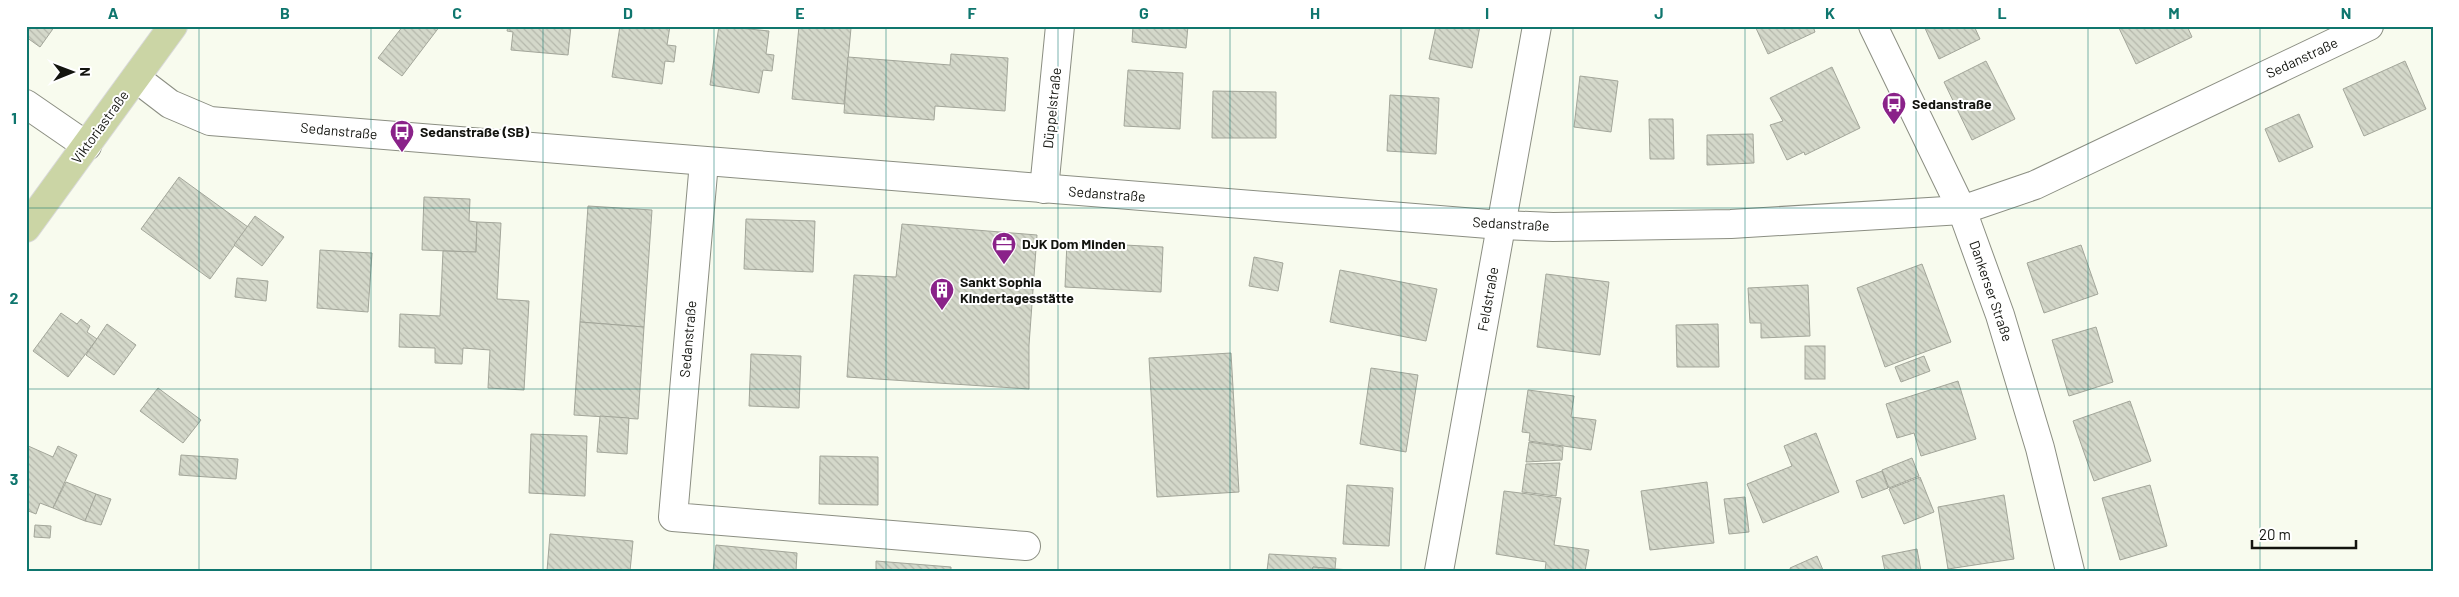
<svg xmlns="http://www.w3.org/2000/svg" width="2459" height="597" font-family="Barlow,sans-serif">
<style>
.building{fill:url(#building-back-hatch);stroke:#a3a69a}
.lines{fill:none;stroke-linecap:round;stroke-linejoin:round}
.minor-casing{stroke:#8b8e82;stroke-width:30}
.major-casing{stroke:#d9d9d9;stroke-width:30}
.minor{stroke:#fff;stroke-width:28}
.major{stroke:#cbd5a5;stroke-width:28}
.grid{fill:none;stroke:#0f766e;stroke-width:1;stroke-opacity:0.55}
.labels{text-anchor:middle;stroke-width:4;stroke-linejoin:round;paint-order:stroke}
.street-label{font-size:14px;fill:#13140f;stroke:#fff}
.poi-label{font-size:14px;font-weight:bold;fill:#13140f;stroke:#fff;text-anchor:start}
.neatline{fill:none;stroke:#0f766e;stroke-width:2}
.grid-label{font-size:16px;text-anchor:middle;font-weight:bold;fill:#0f766e}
</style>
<defs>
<pattern id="building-back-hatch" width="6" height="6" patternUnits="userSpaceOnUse" patternTransform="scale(1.25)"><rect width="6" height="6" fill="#d4d8ca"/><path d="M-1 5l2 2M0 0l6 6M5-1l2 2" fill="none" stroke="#b5b8ac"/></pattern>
</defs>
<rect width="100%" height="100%" fill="#f8fbee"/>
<g class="building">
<path d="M26,26H55L40,47L26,37Z"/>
<path d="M403,26H440L402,76L378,58Z"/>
<path d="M508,26H571L568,55L511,50L513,32L507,31Z"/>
<path d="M620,26H670L667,45L676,46L674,62L665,61L662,84L612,77Z"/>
<path d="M719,26L769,31L766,54L774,55L772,71L763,70L759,93L710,85Z"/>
<path d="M799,26L851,28L844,104L792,99Z"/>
<path d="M1133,26H1188L1186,48L1132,42Z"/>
<path d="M1436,26H1480L1472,68L1429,59Z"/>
<path d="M1755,26H1813L1815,32L1768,54Z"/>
<path d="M1924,26H1974L1980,39L1939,59Z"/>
<path d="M2118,26H2187L2192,37L2136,64Z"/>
<path d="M951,54L1008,58L1005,111L935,106L934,120L844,113L848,57L950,65Z"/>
<path d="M1986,61L2015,119L1972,140L1944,82Z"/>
<path d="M2405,61L2426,109L2364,136L2343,89Z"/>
<path d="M1832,67L1860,128L1805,155L1804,152L1787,160L1770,125L1783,121L1770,98Z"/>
<path d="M1128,70L1183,73L1180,129L1124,126Z"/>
<path d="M1580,76L1618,81L1611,132L1574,127Z"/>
<path d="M1213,91L1276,92V138H1212Z"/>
<path d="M1390,95L1439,98L1436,154L1387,151Z"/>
<path d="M2299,114L2313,147L2279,162L2265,129Z"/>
<path d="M1649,119H1673L1674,159H1650Z"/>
<path d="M1753,134L1754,163L1707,165V135Z"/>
<path d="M179,177L248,227L210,279L141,229Z"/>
<path d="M424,197L470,199L469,221L477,222L476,252L422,250Z"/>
<path d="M588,206L652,210L644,327L580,322Z"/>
<path d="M255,216L284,237L262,266L234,245Z"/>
<path d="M746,219L815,221L813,272L744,269Z"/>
<path d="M477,222L501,223L497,299L529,301L524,390L488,388L490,350L463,348L462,364L435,363V348L399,347L400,314L440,316L443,251L476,252Z"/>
<path d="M902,224L1037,235L1029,345V389L847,377L854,275L896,277Z"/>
<path d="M1067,242L1163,247L1161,292L1065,287Z"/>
<path d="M2081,245L2098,294L2044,313L2027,263Z"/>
<path d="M320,250L372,253L368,312L317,308Z"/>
<path d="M1254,257L1283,263L1278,291L1249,286Z"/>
<path d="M1922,264L1951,342L1885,367L1857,288Z"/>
<path d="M1340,270L1437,289L1426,341L1330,322Z"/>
<path d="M1546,274L1609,282L1600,355L1537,347Z"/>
<path d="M237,278L268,281L266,301L235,297Z"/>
<path d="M1808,285L1810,336L1761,338V323H1750L1748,288Z"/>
<path d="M61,313L77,324L81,319L90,326L87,332L97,339L68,377L33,351Z"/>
<path d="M580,322L644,327L638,419L574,415Z"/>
<path d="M107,324L136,345L114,375L86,355Z"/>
<path d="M1718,324L1719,367H1677L1676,325Z"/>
<path d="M2096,327L2113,382L2069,396L2052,340Z"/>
<rect x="1805" y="346" width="20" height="33"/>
<path d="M1231,353L1239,492L1157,497L1149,358Z"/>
<path d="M751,354L801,356L799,408L749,406Z"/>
<path d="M1924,356L1930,371L1901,382L1895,367Z"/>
<path d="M1371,368L1418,375L1406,452L1360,444Z"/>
<path d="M1958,381L1976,439L1921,456L1914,433L1897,438L1886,404Z"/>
<path d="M158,388L201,420L183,443L140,411Z"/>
<path d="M1528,390L1574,396L1571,417L1596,420L1591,450L1529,441L1530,433L1522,432Z"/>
<path d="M2130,401L2151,461L2094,481L2073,421Z"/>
<path d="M600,416L629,418L627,454L597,452Z"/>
<path d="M1816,433L1839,492L1763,523L1747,484L1792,466L1784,446Z"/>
<path d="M531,434L587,436L585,496L529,493Z"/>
<path d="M1529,442L1563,447L1562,460L1526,462Z"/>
<path d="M26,445L53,457L58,446L77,455L53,508L40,503L36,514L26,510Z"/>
<path d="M181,455L238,459L236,479L179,475Z"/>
<path d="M820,456L878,457V505L819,504Z"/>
<path d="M1912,458L1919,476L1889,488L1882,470Z"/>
<path d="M1560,463L1556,496L1522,492L1526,464Z"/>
<path d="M1882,471L1888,488L1862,498L1856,481Z"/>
<path d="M1920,477L1934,512L1904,524L1889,489Z"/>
<path d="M66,482L96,494L85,521L53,508Z"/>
<path d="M1707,482L1714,543L1650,550L1641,491Z"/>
<path d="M1347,485L1393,488L1389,546L1343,544Z"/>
<path d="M2150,485L2167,546L2120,560L2102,498Z"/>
<path d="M1504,491L1561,498L1554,545L1589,550L1585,571H1545L1546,562L1496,554Z"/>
<path d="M96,494L111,499L101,525L85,521Z"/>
<path d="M2004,495L2014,559L1948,569L1938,507Z"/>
<path d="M1745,497L1749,532L1729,534L1724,499Z"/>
<path d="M35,525L51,526L50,538L34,537Z"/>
<path d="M550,534L633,541L630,571H547Z"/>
<path d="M716,545L797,553L796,571H713Z"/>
<path d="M1917,549L1921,571H1885L1882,556Z"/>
<path d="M1269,554L1336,558L1335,569L1313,567L1312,571H1267Z"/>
<path d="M1817,556L1823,570L1791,571L1790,568Z"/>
<path d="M876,561L951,567V571H876Z"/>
<path d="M1313,567L1335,569L1368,571H1312Z"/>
</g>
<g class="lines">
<defs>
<g id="minor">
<path d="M1873,26L1962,210L2000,315L2040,448L2070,571"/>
<path d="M136,78L170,104L210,121L1501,225L1553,227L1731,224L1962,210L2035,185L2369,26"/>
<path d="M26,104L87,146"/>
<path d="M704,162L673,517L1026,546"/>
<path d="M1044,189L1060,26"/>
<path d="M1439,571L1537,26"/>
</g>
<path id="major" d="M26,228L173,26"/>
</defs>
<use href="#minor" class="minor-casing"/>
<use href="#major" class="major-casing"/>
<use href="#minor" class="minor"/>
<use href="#major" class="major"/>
</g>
<path class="grid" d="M199,26V571M371,26V571M543,26V571M714,26V571M886,26V571M1058,26V571M1230,26V571M1401,26V571M1573,26V571M1745,26V571M1916,26V571M2088,26V571M2260,26V571M26,208H2433M26,389H2433"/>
<defs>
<symbol id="bus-pin" viewBox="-11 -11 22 30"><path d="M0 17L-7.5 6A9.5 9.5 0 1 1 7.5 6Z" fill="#8a2289" stroke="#fff"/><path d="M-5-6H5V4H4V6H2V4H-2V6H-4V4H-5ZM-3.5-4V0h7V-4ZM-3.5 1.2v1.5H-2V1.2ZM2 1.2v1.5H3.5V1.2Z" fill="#fff"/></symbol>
<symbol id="office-pin" viewBox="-11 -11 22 30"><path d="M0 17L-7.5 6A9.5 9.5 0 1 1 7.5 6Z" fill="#8a2289" stroke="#fff"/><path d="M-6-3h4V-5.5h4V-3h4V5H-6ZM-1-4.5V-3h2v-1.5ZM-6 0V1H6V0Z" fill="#fff"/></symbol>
<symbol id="building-pin" viewBox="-11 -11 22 30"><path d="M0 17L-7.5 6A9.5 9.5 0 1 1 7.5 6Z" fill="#8a2289" stroke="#fff"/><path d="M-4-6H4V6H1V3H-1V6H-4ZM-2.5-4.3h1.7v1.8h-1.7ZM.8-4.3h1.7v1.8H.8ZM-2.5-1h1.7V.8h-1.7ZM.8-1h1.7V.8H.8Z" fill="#fff"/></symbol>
</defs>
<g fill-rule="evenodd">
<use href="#bus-pin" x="1880" y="90" width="28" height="38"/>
<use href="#bus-pin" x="388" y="118" width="28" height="38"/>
<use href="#office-pin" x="990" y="230" width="28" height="38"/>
<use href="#building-pin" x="928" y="276" width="28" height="38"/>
</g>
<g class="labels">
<g class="street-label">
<text transform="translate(2302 58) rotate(-25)" y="5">Sedanstraße</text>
<text transform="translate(1052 108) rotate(-84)" y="5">Düppelstraße</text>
<text transform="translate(100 127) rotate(-54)" y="5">Viktoriastraße</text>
<text transform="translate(339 131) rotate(5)" y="5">Sedanstraße</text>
<text transform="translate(1107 194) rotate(4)" y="5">Sedanstraße</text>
<text transform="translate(1511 224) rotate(3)" y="5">Sedanstraße</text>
<text transform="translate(1991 291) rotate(71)" y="5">Dankerser Straße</text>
<text transform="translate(1488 299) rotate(-80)" y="5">Feldstraße</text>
<text transform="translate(688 339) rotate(-85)" y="5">Sedanstraße</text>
</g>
<g class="poi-label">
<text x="1912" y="109">Sedanstraße</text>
<text x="420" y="137">Sedanstraße (SB)</text>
<text x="1022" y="249">DJK Dom Minden</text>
<text x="960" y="287">Sankt Sophia<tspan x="960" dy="16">Kindertagesstätte</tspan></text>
</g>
</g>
<rect width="2459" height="597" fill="none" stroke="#ffffff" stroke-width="55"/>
<g transform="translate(72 72) rotate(89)" stroke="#ffffff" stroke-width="4" paint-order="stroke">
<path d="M0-4L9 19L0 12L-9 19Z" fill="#13140f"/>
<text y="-8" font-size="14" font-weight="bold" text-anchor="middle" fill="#13140f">N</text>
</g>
<path d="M2252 540v8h104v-8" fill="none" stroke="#13140f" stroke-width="2.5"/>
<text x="2259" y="540" font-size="15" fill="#13140f" stroke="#ffffff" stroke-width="4" paint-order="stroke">20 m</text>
<rect x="28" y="28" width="2404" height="542" class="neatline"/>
<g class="grid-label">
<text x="113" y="19">A</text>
<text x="285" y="19">B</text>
<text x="457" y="19">C</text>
<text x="628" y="19">D</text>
<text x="800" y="19">E</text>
<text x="972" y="19">F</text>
<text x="1144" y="19">G</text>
<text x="1315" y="19">H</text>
<text x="1487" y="19">I</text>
<text x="1659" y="19">J</text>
<text x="1830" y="19">K</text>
<text x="2002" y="19">L</text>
<text x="2174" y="19">M</text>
<text x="2346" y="19">N</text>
<text x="14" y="124">1</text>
<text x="14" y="304">2</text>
<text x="14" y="485">3</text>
</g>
</svg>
